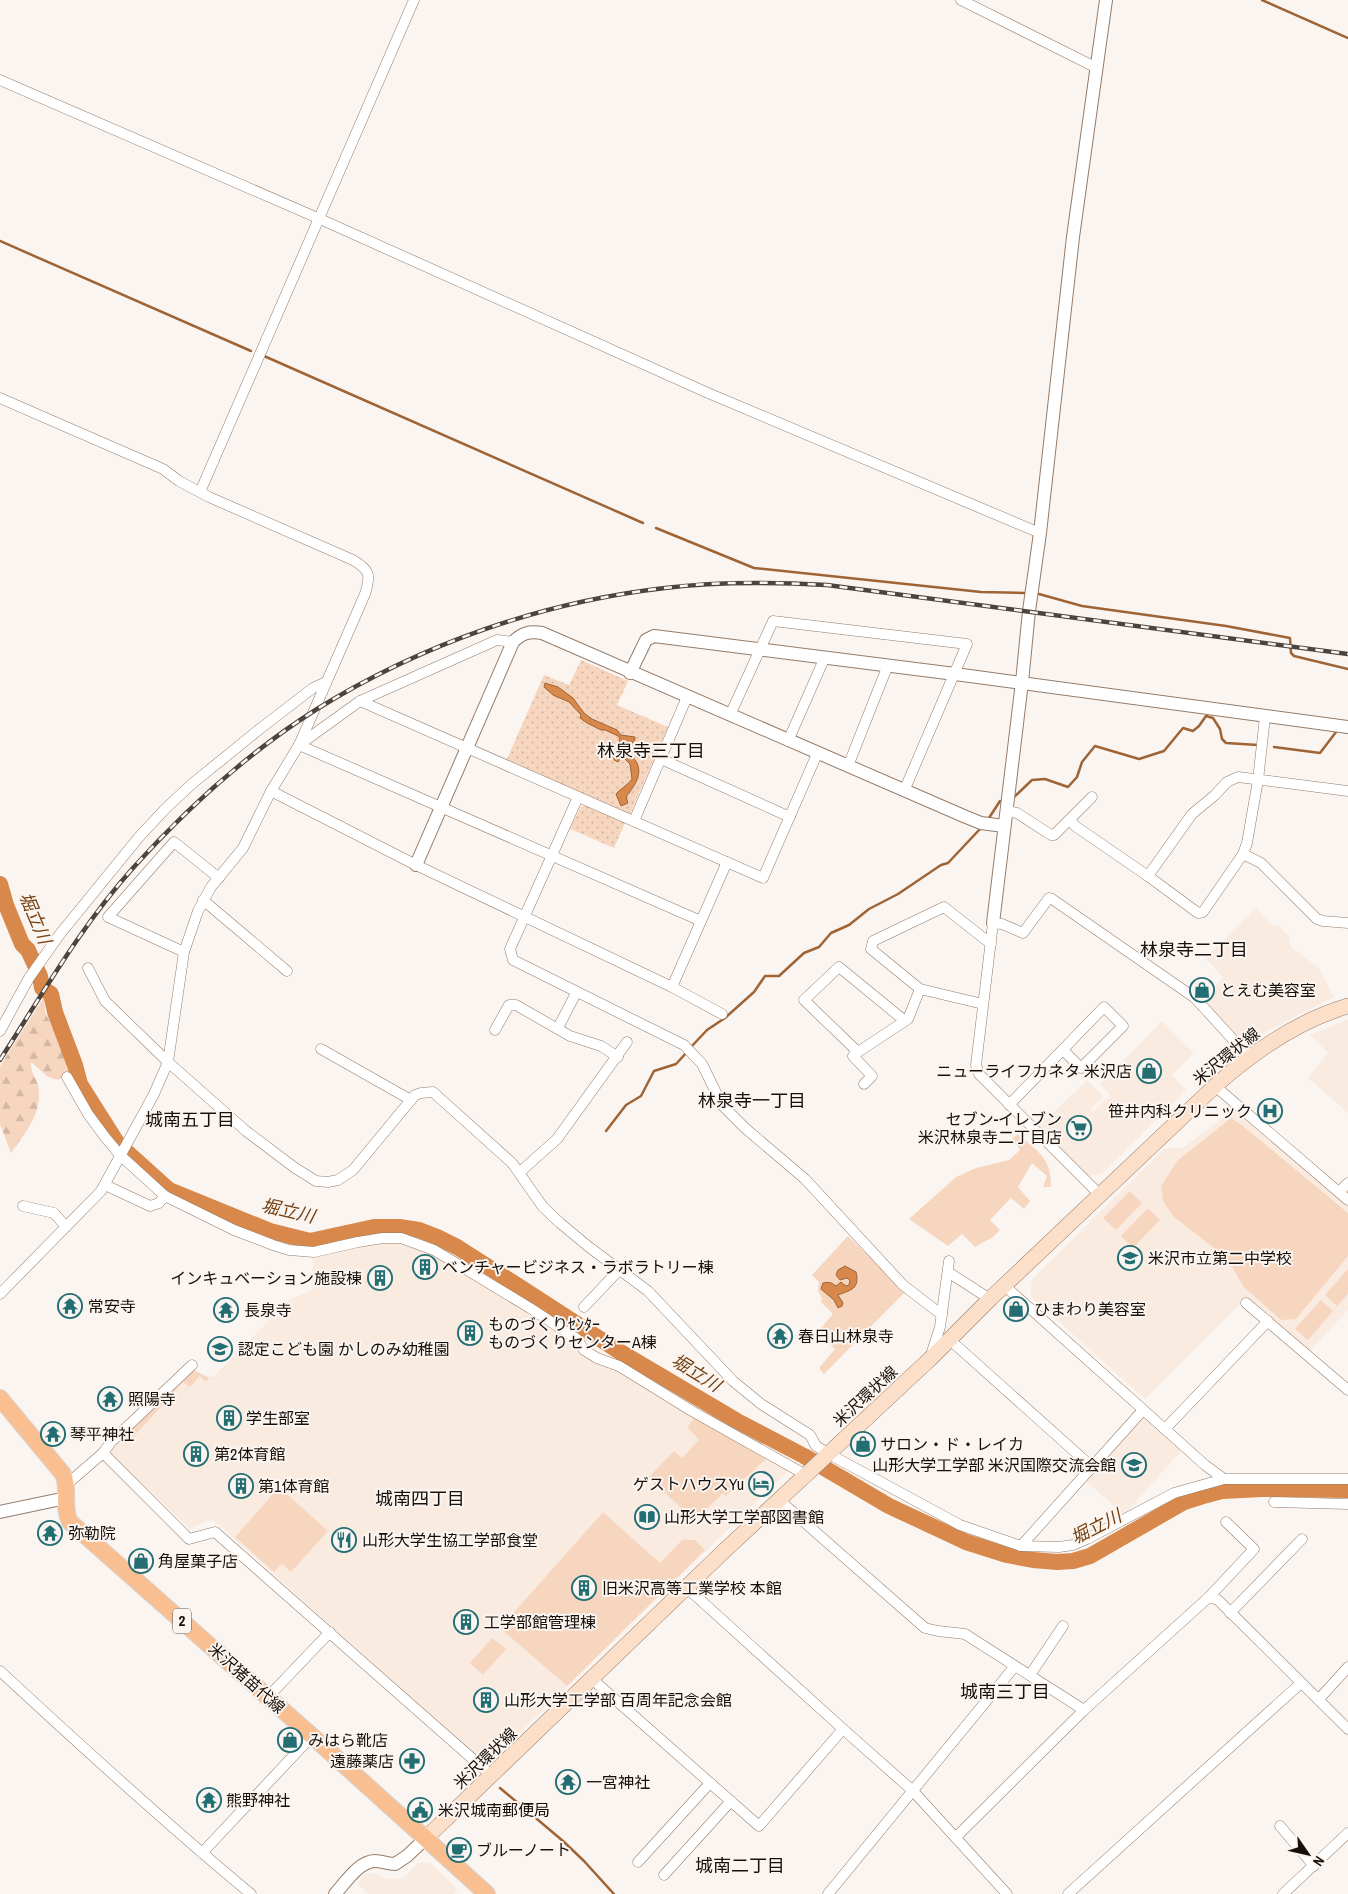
<svg xmlns="http://www.w3.org/2000/svg" width="1348" height="1894" font-family="'Archivo Narrow','Noto Sans JP',sans-serif">
<style>
.built{fill:#faebe1}
.green{fill:#f7d6bf}
.forest{fill:url(#forest-firs)}
.park{fill:url(#park-dots)}
.water{fill:#d7884a;stroke:#9e6436}
.lines{fill:none;stroke-linecap:round;stroke-linejoin:round}
.stream{stroke:#9e6436;stroke-width:2.5}
.river{stroke:#d7884a;stroke-width:16}
.minor-casing{stroke:#957b68;stroke-width:11}
.tertiary-casing{stroke:#957b68;stroke-width:14}
.secondary-casing{stroke:#957b68;stroke-width:16}
.primary-casing{stroke:#d6d4d3;stroke-width:18}
.minor{stroke:#fff;stroke-width:10}
.tertiary{stroke:#fff;stroke-width:12}
.secondary{stroke:#fcdfc8;stroke-width:15}
.primary{stroke:#f9bf91;stroke-width:16}
.rail-casing{stroke:#4c433d;stroke-width:4.5}
.rail{stroke:#fbf5f1;stroke-width:2.5;stroke-dasharray:8;stroke-linecap:butt}
.labels{text-anchor:middle;stroke-width:4;stroke-linejoin:round;paint-order:stroke}
.shield{fill:#fbf5f1;stroke:#5d544f;stroke-width:1}
.shield-label{font-size:15px;font-weight:bold;fill:#190f09}
.poi-label{font-size:16px;fill:#190f09;stroke:#fbf5f1;text-anchor:start}
.street-label{font-size:16px;fill:#190f09;stroke:#fbf5f1}
.neighbourhood-label{font-size:18px;fill:#190f09;stroke:#fbf5f1}
.water-label{font-size:18px;font-style:italic;fill:#754012;stroke:#fbf5f1}
</style>
<defs>
<pattern id="forest-firs" width="22" height="20" patternUnits="userSpaceOnUse" patternTransform="scale(1.25)"><rect width="22" height="20" fill="#f7d6bf"/><path d="M5 1l3.5 6h-7zM16 11l3.5 6h-7z" fill="#d3b6a3"/></pattern>
<pattern id="park-dots" width="8" height="8" patternUnits="userSpaceOnUse" patternTransform="scale(1.25)"><rect width="8" height="8" fill="#f7d6bf"/><path d="M2 2h.1M6 6h.1" fill="none" stroke="#d3b6a3" stroke-width="1.8" stroke-linecap="round"/></pattern>
</defs>
<rect width="100%" height="100%" fill="#fbf5f1"/>
<g class="built">
<path d="M1256,908L1272,925L1280,927L1289,936L1291,947L1319,968L1334,997L1244,1043L1216,1014L1205,1000L1223,977L1205,958Z"/>
<path d="M1348,1019V1113L1308,1078L1328,1053L1310,1035Z"/>
<path d="M1162,1021L1194,1053L1172,1075L1186,1090L1102,1174L1085,1177L1037,1129L1087,1080L1103,1096L1090,1110L1093,1112L1110,1095L1100,1084Z"/>
<path d="M1236,1108L1348,1202V1310L1309,1352L1246,1298L1145,1399L1030,1296L1032,1279L1164,1149L1184,1147Z"/>
<path d="M396,1241L424,1249L789,1470L495,1757L483,1762L220,1526L213,1521H207L190,1529L111,1454L113,1447L192,1369L209,1377L214,1376L290,1299L311,1291L313,1256L372,1242Z"/>
<path d="M1144,1416L1182,1450L1124,1515L1086,1481Z"/>
<path d="M429,1862L458,1890L454,1894H368L357,1883L365,1874L373,1873L386,1879L403,1878L418,1863Z"/>
</g>
<g class="green">
<path d="M1231,1118L1243,1126L1348,1213V1256L1296,1319L1281,1320L1243,1286L1227,1258L1173,1216L1163,1201L1161,1186L1177,1161Z"/>
<path d="M1018,1134C1039,1153 1051,1157 1051,1187H1043L1047,1176L1032,1163L1018,1187L1030,1201L1024,1209L1011,1198L990,1220L1000,1230L993,1237L975,1247L962,1234L948,1246L909,1219L956,1177L976,1168L1009,1160L1020,1150L1012,1138Z"/>
<path d="M1130,1191L1142,1203L1116,1230L1103,1218Z"/>
<path d="M1148,1208L1160,1220L1133,1248L1121,1236Z"/>
<path d="M848,1236L905,1292L824,1374L819,1368L835,1349L823,1338L826,1334L821,1328L833,1314L821,1302L822,1299L818,1291L819,1282L812,1275Z"/>
<path d="M1348,1269V1294L1337,1306L1325,1295Z"/>
<path d="M1321,1300L1333,1311L1308,1340L1295,1329Z"/>
<path d="M191,1369L209,1378L206,1382L200,1376L190,1387L183,1382L134,1436L118,1443Z"/>
<path d="M696,1416L766,1459L726,1496L723,1493L695,1520L648,1478L674,1451L682,1458L699,1440L687,1427Z"/>
<path d="M279,1487L328,1531L291,1572L282,1564L274,1572L235,1537Z"/>
<path d="M603,1512L660,1563L682,1540H695L705,1550L567,1686L500,1628Z"/>
<path d="M492,1638L506,1649L483,1675L470,1663Z"/>
</g>
<path class="forest" d="M44,997L45,1012L69,1060L67,1074L58,1080L48,1077L31,1062C30,1071 35,1076 38,1085C44,1111 25,1133 11,1153L0,1124V1066Z"/>
<g class="park">
<path d="M581,660L628,681L617,705L668,727L630,814L506,761L544,675L569,685Z"/>
<path d="M584,805L625,823L614,848L570,829L580,808Z"/>
</g>
<g class="water">
<path d="M545,683L558,687L573,698L584,713L592,719L617,730L621,735L635,737V740L630,745L628,750C630,755 635,759 637,763C643,775 633,788 626,797L628,803L621,806L616,794C621,788 627,786 632,779L630,764L624,758H621L618,762L614,760V755L620,753L625,743L622,744L619,741L620,737L616,735L605,730H601L587,723L580,718L581,715L569,702L553,695L544,687Z"/>
<path d="M845,1266L856,1272C860,1289 851,1290 838,1295L843,1303L842,1306L838,1308L834,1300L821,1289L823,1283C829,1282 831,1282 836,1286L841,1282L846,1286L849,1285L850,1280L847,1278L840,1280L836,1275L838,1270Z"/>
</g>
<g class="lines">
<g class="stream">
<path d="M1262,0L1348,38"/>
<path d="M0,241L251,351"/>
<path d="M264,356L643,523"/>
<path d="M656,528L754,568L981,592L1025,593"/>
<path d="M1039,594L1082,606L1226,626L1290,638L1291,653L1294,656L1348,669"/>
<path d="M1274,747L1320,753L1336,732"/>
<path d="M1013,798L1032,780L1045,779L1068,787L1077,777L1082,762L1095,746L1139,759L1164,751L1183,728L1193,731L1199,726L1206,716L1213,718L1220,729L1222,739L1226,743L1258,745"/>
<path d="M989,818L1000,801"/>
<path d="M691,1047L707,1030L725,1018L754,992L765,976H779L804,953L819,947L831,933L849,925L869,909L898,894L941,865L948,863L980,829"/>
<path d="M606,1131L626,1105L641,1096L654,1071L676,1064L688,1051"/>
<path d="M500,1788L563,1841L584,1861L614,1894"/>
</g>
<path class="river" d="M0,884L6,905L22,944L28,950L40,976L42,988L51,994L55,1012L75,1065L80,1084L118,1144L169,1190L270,1231L310,1241L374,1227H399L419,1230L437,1237L457,1247L520,1287L617,1350L737,1421L804,1456L889,1506L966,1542L1007,1555L1033,1560L1057,1562L1073,1561L1090,1556L1184,1502L1203,1496L1222,1491L1262,1489L1348,1490"/>
<defs>
<g id="minor">
<path d="M961,0L1097,68"/>
<path d="M0,80L320,219L708,393L1040,533"/>
<path d="M0,398L163,469L179,481L209,497L353,560C370,570 371,575 365,594L299,745L271,791L243,848L211,887L198,911L184,952L168,1062L154,1094L101,1191L0,1294"/>
<path d="M200,492L414,0"/>
<path d="M360,701L763,878L817,754"/>
<path d="M730,715L773,621L967,644L904,791"/>
<path d="M788,741L825,657"/>
<path d="M299,745L701,921"/>
<path d="M299,745L360,701L497,640L513,642"/>
<path d="M661,759L790,817"/>
<path d="M848,766L888,665"/>
<path d="M271,791L416,865L672,987L722,1014"/>
<path d="M578,797L510,949L513,960L684,1045L702,1064L722,1105L745,1128L805,1179L903,1285L942,1315"/>
<path d="M1006,811L1017,813L1051,835H1054L1092,797"/>
<path d="M1070,820L1075,826L1148,876L1198,913L1203,912L1243,854L1247,843L1258,780L1265,717"/>
<path d="M634,821L687,697"/>
<path d="M1243,854L1261,863L1317,919L1323,921L1348,923"/>
<path d="M1148,876L1192,814L1215,795L1227,782L1238,777L1348,791"/>
<path d="M203,900L287,971"/>
<path d="M184,952L108,917L174,842L219,878"/>
<path d="M88,968L105,1001L168,1062L246,1131L295,1168L316,1181L328,1182L338,1180L353,1170L415,1095L421,1093L433,1092L512,1163L543,1207L560,1223L589,1247L648,1291L733,1381L761,1404L810,1435L816,1446L829,1454L960,1525L1021,1546L1059,1547L1073,1545L1087,1539L1174,1493L1224,1479H1348"/>
<path d="M672,987L727,862"/>
<path d="M920,989L871,949L873,941L944,907L991,944"/>
<path d="M905,1021L839,967L804,1000L858,1052L905,1021L908,1019L920,989L983,1004"/>
<path d="M558,1028L576,993"/>
<path d="M495,1030L509,1005H516L570,1036L601,1046L618,1057"/>
<path d="M0,1031L29,978L60,934L139,837L166,808L193,783L261,728L313,688L326,682"/>
<path d="M321,1049L411,1100"/>
<path d="M856,1051L853,1056L872,1076L864,1084"/>
<path d="M67,1077L88,1114L105,1137L120,1155L165,1196L234,1230L273,1245L289,1250L314,1252L358,1242L383,1238H401L434,1250L530,1308L577,1339L584,1350L597,1358L619,1366L692,1411L806,1475"/>
<path d="M1215,1086L1348,1200"/>
<path d="M1009,1105L1104,1007L1123,1026L1081,1068L1063,1050"/>
<path d="M520,1172L557,1139L627,1042"/>
<path d="M105,1185L150,1206L159,1203L165,1196"/>
<path d="M1339,1192L1348,1183"/>
<path d="M1100,1195L979,1074L976,1065L993,923L1002,924L1023,933L1049,898L1052,899L1195,998L1249,1057"/>
<path d="M23,1206L54,1213L66,1227"/>
<path d="M948,1272L990,1299"/>
<path d="M1005,1286L1205,1465L1224,1479"/>
<path d="M1246,1303L1348,1390"/>
<path d="M584,1307L619,1270"/>
<path d="M949,1339L1092,1467"/>
<path d="M931,1355L940,1327L949,1261"/>
<path d="M1165,1429L1268,1321"/>
<path d="M103,1453L189,1539L215,1532L492,1776"/>
<path d="M66,1485L103,1453L111,1442L192,1365"/>
<path d="M779,1500L925,1628L938,1631L965,1634L1084,1710"/>
<path d="M1274,1502L1348,1504"/>
<path d="M1021,1546L1143,1410"/>
<path d="M687,1588L843,1729L913,1791L1007,1894"/>
<path d="M1209,1597L1254,1549L1226,1522"/>
<path d="M1230,1613L1302,1539"/>
<path d="M0,1671C82,1747 165,1823 251,1894"/>
<path d="M1030,1675L1063,1626"/>
<path d="M592,1679L759,1826L843,1729"/>
<path d="M268,1697L330,1632"/>
<path d="M1319,1699L1348,1667"/>
<path d="M1280,1826L1314,1866"/>
<path d="M956,1837L1084,1710L1209,1597L1218,1600L1348,1729"/>
<path d="M202,1853L312,1736"/>
<path d="M638,1862L710,1783"/>
<path d="M664,1875L731,1801"/>
<path d="M828,1894L1015,1666"/>
<path d="M1068,1894L1301,1683"/>
<path d="M1283,1894L1348,1833"/>
</g>
<g id="tertiary">
<path d="M630,673L646,640L654,636L955,674L1348,727"/>
<path d="M416,865L513,642C522,633 529,631 542,633L966,817L981,823L1004,826"/>
<path d="M993,923L1022,682L1029,611L1040,533L1073,237L1106,0"/>
<path d="M0,1512L66,1498"/>
<path d="M335,1894C345,1883 359,1861 375,1861C382,1861 388,1864 395,1864L407,1856L425,1839"/>
</g>
<path id="secondary" d="M425,1839L723,1552L930,1359L990,1299L1215,1086C1254,1051 1297,1021 1348,1006"/>
<path id="primary" d="M0,1398L63,1474C70,1490 62,1507 70,1522L312,1736L487,1894"/>
</defs>
<use href="#minor" class="minor-casing"/>
<use href="#tertiary" class="tertiary-casing"/>
<use href="#secondary" class="secondary-casing"/>
<use href="#primary" class="primary-casing"/>
<use href="#minor" class="minor"/>
<use href="#tertiary" class="tertiary"/>
<use href="#secondary" class="secondary"/>
<use href="#primary" class="primary"/>
<defs>
<path id="rail" d="M0,1060C42,995 81,926 133,868C187,808 249,752 317,709C422,644 542,602 665,588C719,581 773,582 827,585L1348,654"/>
</defs>
<use href="#rail" class="rail-casing"/>
<use href="#rail" class="rail"/>
</g>
<defs>
<symbol id="shop-ring" viewBox="-11 -11 22 22"><circle r="9.5" fill="#fbf5f1" stroke="#236e73" stroke-width="1.5"/><path d="M-5-2.5h2.3a2.7 3.5 0 0 1 5.4 0H5L5.5 6h-11ZM-1.5-2.5h3a1.5 2.3 0 0 0-3 0Z" fill="#236e73"/></symbol>
<symbol id="hospital-ring" viewBox="-11 -11 22 22"><circle r="9.5" fill="#fbf5f1" stroke="#236e73" stroke-width="1.5"/><path d="M-5-5h3v3.5h4V-5h3V5h-3V1.5h-4V5h-3Z" fill="#236e73"/></symbol>
<symbol id="supermarket-ring" viewBox="-11 -11 22 22"><circle r="9.5" fill="#fbf5f1" stroke="#236e73" stroke-width="1.5"/><path d="M-6-5.5h2.5l.6 2H6L4.5 2H-2.5L-4.4-4H-6ZM-1.5 3.2a1.3 1.3 0 1 0 .1 0ZM3 3.2a1.3 1.3 0 1 0 .1 0Z" fill="#236e73"/></symbol>
<symbol id="school-ring" viewBox="-11 -11 22 22"><circle r="9.5" fill="#fbf5f1" stroke="#236e73" stroke-width="1.5"/><path d="M0-5L7-2L0 1L-7-2ZM-4 1L0 2.5L4 1V4Q0 6-4 4Z" fill="#236e73"/></symbol>
<symbol id="building-ring" viewBox="-11 -11 22 22"><circle r="9.5" fill="#fbf5f1" stroke="#236e73" stroke-width="1.5"/><path d="M-4-6H4V6H1V3H-1V6H-4ZM-2.5-4.3h1.7v1.8h-1.7ZM.8-4.3h1.7v1.8H.8ZM-2.5-1h1.7V.8h-1.7ZM.8-1h1.7V.8H.8Z" fill="#236e73"/></symbol>
<symbol id="temple-ring" viewBox="-11 -11 22 22"><circle r="9.5" fill="#fbf5f1" stroke="#236e73" stroke-width="1.5"/><path d="M0-6L5-2H3V0L6.5 2.5H4V6H1.5V3h-3V6H-4V2.5H-6.5L-3 0V-2H-5Z" fill="#236e73"/></symbol>
<symbol id="university-ring" viewBox="-11 -11 22 22"><circle r="9.5" fill="#fbf5f1" stroke="#236e73" stroke-width="1.5"/><path d="M0-5L7-2L0 1L-7-2ZM-4 1L0 2.5L4 1V4Q0 6-4 4Z" fill="#236e73"/></symbol>
<symbol id="hotel-ring" viewBox="-11 -11 22 22"><circle r="9.5" fill="#fbf5f1" stroke="#236e73" stroke-width="1.5"/><path d="M-6-4.5h1.5V1H6V5H4.5V3h-9V5H-6ZM-4 0a1.8 1.8 0 1 1 3.6 0ZM.5 0V-2.5h3Q6-2.5 6 0Z" fill="#236e73"/></symbol>
<symbol id="library-ring" viewBox="-11 -11 22 22"><circle r="9.5" fill="#fbf5f1" stroke="#236e73" stroke-width="1.5"/><path d="M-6-4Q-3-5.5-.7-3.5V5Q-3 3-6 4ZM6-4Q3-5.5 .7-3.5V5Q3 3 6 4Z" fill="#236e73"/></symbol>
<symbol id="restaurant-ring" viewBox="-11 -11 22 22"><circle r="9.5" fill="#fbf5f1" stroke="#236e73" stroke-width="1.5"/><path d="M-5-6h1v4h1v-4h1v4h1v-4h1v5L-1.5 .5V6h-2V.5L-5-1ZM5-6V6H3V1.5H1.5Q1.5-4 5-6Z" fill="#236e73"/></symbol>
<symbol id="pharmacy-ring" viewBox="-11 -11 22 22"><circle r="9.5" fill="#fbf5f1" stroke="#236e73" stroke-width="1.5"/><path d="M-2-6h4v4h4v4h-4v4h-4v-4h-4v-4h4Z" fill="#236e73"/></symbol>
<symbol id="civic-ring" viewBox="-11 -11 22 22"><circle r="9.5" fill="#fbf5f1" stroke="#236e73" stroke-width="1.5"/><path d="M-.6-6.5H3V-4.5H.6V-3L4-1V1h2V6H-6V1h2V-1L-.6-3ZM-1.2 2.5V6h2.4V2.5Z" fill="#236e73"/></symbol>
<symbol id="cafe-ring" viewBox="-11 -11 22 22"><circle r="9.5" fill="#fbf5f1" stroke="#236e73" stroke-width="1.5"/><path d="M-5.5-4.5H6V0H3Q3 3.5 0 3.5H-2.5Q-5.5 3.5-5.5 0ZM3-3.2v2h1.7v-2ZM-6 4.5H4V6H-6Z" fill="#236e73"/></symbol>
</defs>
<g fill-rule="evenodd">
<use href="#shop-ring" x="1188" y="976" width="28" height="28"/>
<use href="#shop-ring" x="1135" y="1057" width="28" height="28"/>
<use href="#hospital-ring" x="1256" y="1097" width="28" height="28"/>
<use href="#supermarket-ring" x="1065" y="1114" width="28" height="28"/>
<use href="#school-ring" x="1116" y="1244" width="28" height="28"/>
<use href="#building-ring" x="411" y="1253" width="28" height="28"/>
<use href="#building-ring" x="366" y="1264" width="28" height="28"/>
<use href="#temple-ring" x="56" y="1292" width="28" height="28"/>
<use href="#shop-ring" x="1002" y="1295" width="28" height="28"/>
<use href="#temple-ring" x="212" y="1296" width="28" height="28"/>
<use href="#building-ring" x="456" y="1319" width="28" height="28"/>
<use href="#temple-ring" x="766" y="1322" width="28" height="28"/>
<use href="#school-ring" x="206" y="1335" width="28" height="28"/>
<use href="#temple-ring" x="96" y="1385" width="28" height="28"/>
<use href="#building-ring" x="215" y="1404" width="28" height="28"/>
<use href="#temple-ring" x="39" y="1420" width="28" height="28"/>
<use href="#shop-ring" x="849" y="1430" width="28" height="28"/>
<use href="#building-ring" x="182" y="1440" width="28" height="28"/>
<use href="#university-ring" x="1120" y="1451" width="28" height="28"/>
<use href="#hotel-ring" x="747" y="1470" width="28" height="28"/>
<use href="#building-ring" x="227" y="1472" width="28" height="28"/>
<use href="#library-ring" x="633" y="1503" width="28" height="28"/>
<use href="#temple-ring" x="36" y="1519" width="28" height="28"/>
<use href="#restaurant-ring" x="330" y="1526" width="28" height="28"/>
<use href="#shop-ring" x="127" y="1547" width="28" height="28"/>
<use href="#building-ring" x="570" y="1574" width="28" height="28"/>
<use href="#building-ring" x="452" y="1608" width="28" height="28"/>
<use href="#building-ring" x="472" y="1686" width="28" height="28"/>
<use href="#shop-ring" x="276" y="1726" width="28" height="28"/>
<use href="#pharmacy-ring" x="398" y="1747" width="28" height="28"/>
<use href="#temple-ring" x="554" y="1768" width="28" height="28"/>
<use href="#temple-ring" x="195" y="1786" width="28" height="28"/>
<use href="#civic-ring" x="406" y="1796" width="28" height="28"/>
<use href="#cafe-ring" x="445" y="1836" width="28" height="28"/>
</g>
<g class="labels">
<rect class="shield" x="173" y="1608.5" width="18" height="25" rx="4"/>
<g class="shield-label">
<text x="182" y="1626">2</text>
</g>
<g class="poi-label">
<text x="1220" y="996">とえむ美容室</text>
<text x="1132" y="1077" text-anchor="end">ニューライフカネタ 米沢店</text>
<text x="1252" y="1117" text-anchor="end">笹井内科クリニック</text>
<text x="1062" y="1125" text-anchor="end">セブン-イレブン<tspan x="1062" dy="18">米沢林泉寺二丁目店</tspan></text>
<text x="1148" y="1264">米沢市立第二中学校</text>
<text x="442" y="1273">ベンチャービジネス・ラボラトリー棟</text>
<text x="362" y="1284" text-anchor="end">インキュベーション施設棟</text>
<text x="88" y="1312">常安寺</text>
<text x="1034" y="1315">ひまわり美容室</text>
<text x="244" y="1316">長泉寺</text>
<text x="488" y="1330">ものづくりｾﾝﾀｰ<tspan x="488" dy="18">ものづくりセンターA棟</tspan></text>
<text x="798" y="1342">春日山林泉寺</text>
<text x="238" y="1355">認定こども園 かしのみ幼稚園</text>
<text x="128" y="1405">照陽寺</text>
<text x="246" y="1424">学生部室</text>
<text x="70" y="1440">琴平神社</text>
<text x="880" y="1450">サロン・ド・レイカ</text>
<text x="214" y="1460">第2体育館</text>
<text x="1116" y="1471" text-anchor="end">山形大学工学部 米沢国際交流会館</text>
<text x="744" y="1490" text-anchor="end">ゲストハウスYu</text>
<text x="258" y="1492">第1体育館</text>
<text x="664" y="1523">山形大学工学部図書館</text>
<text x="68" y="1539">弥勒院</text>
<text x="362" y="1546">山形大学生協工学部食堂</text>
<text x="158" y="1567">角屋菓子店</text>
<text x="602" y="1594">旧米沢高等工業学校 本館</text>
<text x="484" y="1628">工学部館管理棟</text>
<text x="504" y="1706">山形大学工学部 百周年記念会館</text>
<text x="308" y="1746">みはら靴店</text>
<text x="394" y="1767" text-anchor="end">遠藤薬店</text>
<text x="586" y="1788">一宮神社</text>
<text x="226" y="1806">熊野神社</text>
<text x="438" y="1816">米沢城南郵便局</text>
<text x="476" y="1856">ブルーノート</text>
</g>
<g class="street-label">
<text transform="translate(1226 1056) rotate(-39)" y="6">米沢環状線</text>
<text transform="translate(865 1396) rotate(-43)" y="6">米沢環状線</text>
<text transform="translate(247 1678) rotate(42)" y="6">米沢猪苗代線</text>
<text transform="translate(485 1758) rotate(-44)" y="6">米沢環状線</text>
</g>
<g class="neighbourhood-label">
<text x="651" y="757">林泉寺三丁目</text>
<text x="1194" y="956">林泉寺二丁目</text>
<text x="752" y="1107">林泉寺一丁目</text>
<text x="190" y="1126">城南五丁目</text>
<text x="420" y="1505">城南四丁目</text>
<text x="1005" y="1698">城南三丁目</text>
<text x="740" y="1872">城南二丁目</text>
</g>
<g class="water-label">
<text transform="translate(35 918) rotate(67)" y="6">堀立川</text>
<text transform="translate(288 1211) rotate(13)" y="6">堀立川</text>
<text transform="translate(696 1373) rotate(32)" y="6">堀立川</text>
<text transform="translate(1096 1527) rotate(-27)" y="6">堀立川</text>
</g>
</g>
<g transform="translate(1308 1854) rotate(124)" stroke="#fbf5f1" stroke-width="4" paint-order="stroke">
<path d="M0-4L9 19L0 12L-9 19Z" fill="#190f09"/>
<text y="-8" font-size="14" font-weight="bold" text-anchor="middle" fill="#190f09">N</text>
</g>
</svg>
